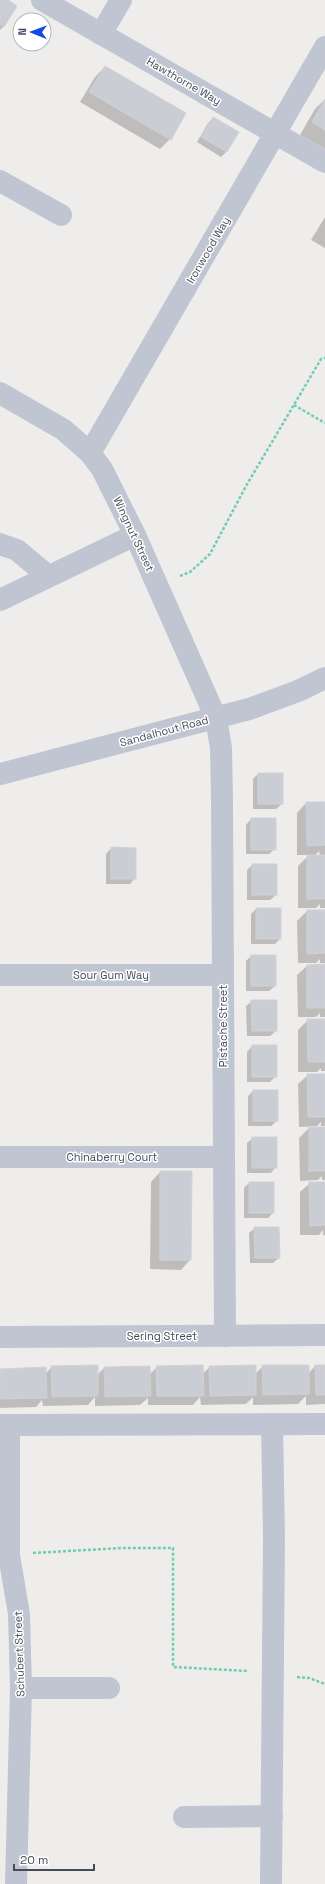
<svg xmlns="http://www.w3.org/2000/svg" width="325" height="1884" font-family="'Space Grotesk',sans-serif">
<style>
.shadow{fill:#0003;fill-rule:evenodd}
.building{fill:#cbcdd5;stroke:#d0d1d8}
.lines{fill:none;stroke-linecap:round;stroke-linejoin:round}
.path{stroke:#6fceaf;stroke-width:2.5;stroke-dasharray:3 2;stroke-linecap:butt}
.minor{stroke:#bfc6d2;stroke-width:22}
.labels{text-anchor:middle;stroke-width:3;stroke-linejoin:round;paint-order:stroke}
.street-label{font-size:11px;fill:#444c5a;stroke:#fff}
</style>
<rect width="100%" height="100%" fill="#efedec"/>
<g class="shadow">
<path d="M0,0H6L4,26L0,30Z"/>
<path d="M105,67L185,113L170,139L160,149L80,102L95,77Z"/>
<path d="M325,99V149L300,135L315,109Z"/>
<path d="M213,118L238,133L226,152L221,157L197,142L208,123Z"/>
<path d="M325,217V248L311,240Z"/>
<path d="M258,774L282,804L276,809H253V779Z"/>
<path d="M306,803L325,806V908H320V904L316,908H298V866L309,855H297V813ZM319,851L320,856H314Z"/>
<path d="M251,819L275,849L269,854H246V825Z"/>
<path d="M111,848L135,878L130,884H106V854Z"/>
<path d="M252,865L276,895L270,900H247V870Z"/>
<path d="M256,909L280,939L275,944H251V914Z"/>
<path d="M307,911H325V963H320V959L316,963H298L297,921Z"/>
<path d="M251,956L275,986L269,991H246V961Z"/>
<path d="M325,965V1017H320V1013L316,1017H298L297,975L307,966Z"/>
<path d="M252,1001L276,1031L270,1036H247L246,1006Z"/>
<path d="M308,1020H325V1071H321V1068L317,1072H298V1030Z"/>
<path d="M252,1046L276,1076L270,1082H247V1052Z"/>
<path d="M308,1075H325V1126H321V1122L317,1126L299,1127L298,1084Z"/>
<path d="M253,1091L277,1121L271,1126H248V1096Z"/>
<path d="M309,1128H325V1180H322V1176L318,1180L300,1181L299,1138Z"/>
<path d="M253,1138L276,1167L271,1173H247V1143Z"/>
<path d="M160,1172L190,1260L181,1270L150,1269L151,1182Z"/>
<path d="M249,1183L273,1213L268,1218H244V1188Z"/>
<path d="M310,1183H325V1235H323V1230L319,1235H300V1192Z"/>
<path d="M255,1228L279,1258L273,1263H250L249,1233Z"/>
<path d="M263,1366L308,1374L315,1366H325V1404L306,1405V1396L298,1404L253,1405V1397L246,1404L201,1405L200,1397L193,1405H148V1398L140,1405L95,1406V1397L88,1405L43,1406L42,1400L36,1407L0,1408V1370L45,1374L52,1367L97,1375L104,1368L149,1375L157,1367L202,1374L210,1367L255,1374Z"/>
</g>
<g class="building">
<path d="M0,0H8L17,6L4,27L0,24Z"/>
<path d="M105,66L186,113L171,140L89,92Z"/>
<path d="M325,99V130L312,122Z"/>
<path d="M213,117L239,132L227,152L201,137Z"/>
<rect x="258" y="773" width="25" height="31"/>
<path d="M306,802H325V845L307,846Z"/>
<rect x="251" y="818" width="25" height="32"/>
<path d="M111,847L136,848V879H111Z"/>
<rect x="307" y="855" width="18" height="44"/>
<rect x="252" y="864" width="25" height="31"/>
<rect x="256" y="908" width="25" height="31"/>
<path d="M307,910H325V953L307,954Z"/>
<rect x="251" y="955" width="25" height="31"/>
<path d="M325,964V1008H307V965Z"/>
<path d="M251,1000H277V1031H252Z"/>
<path d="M307,1019H325V1062H308Z"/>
<rect x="252" y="1045" width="25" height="32"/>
<path d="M307,1074H325V1117H308Z"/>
<rect x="253" y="1090" width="25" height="31"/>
<rect x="309" y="1127" width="16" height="44"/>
<rect x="252" y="1137" width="25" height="31"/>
<path d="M160,1171H192L191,1260H160Z"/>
<rect x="249" y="1182" width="25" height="31"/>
<path d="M309,1182H325V1225L310,1226Z"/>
<path d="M254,1227H279L280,1258H255Z"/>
<path d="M98,1365V1396L52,1397L51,1366Z"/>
<path d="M203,1365L204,1396H157L156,1366Z"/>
<path d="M256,1365V1395L210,1396L209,1366Z"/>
<path d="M262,1365H309V1394L263,1395Z"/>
<path d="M315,1365H325V1395H316Z"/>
<path d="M150,1366L151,1396L105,1397L104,1367Z"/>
<path d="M46,1367L47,1398L0,1399V1369Z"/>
</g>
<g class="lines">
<g class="path">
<path d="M294,405L325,423"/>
<path d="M180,576L190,572L210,554L246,486L321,359L325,358"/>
<path d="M33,1553L122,1548H173V1667L248,1671"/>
<path d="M297,1677L309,1678L325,1684"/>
</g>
<g class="minor">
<path d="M42,0L325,162"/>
<path d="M101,34L121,0"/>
<path d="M0,181L61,215"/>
<path d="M0,393L64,430L90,453L102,469L135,535L216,718L221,748L222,800L225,1336"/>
<path d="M90,453L325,47"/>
<path d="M0,544L17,550L48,576"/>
<path d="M0,600L135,535"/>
<path d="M0,774L249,709L298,691L325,678"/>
<path d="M0,975H223"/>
<path d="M0,1157H223"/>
<path d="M0,1337L325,1335"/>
<path d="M0,1425L325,1424"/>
<path d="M9,1425V1555L19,1614L21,1688L16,1884"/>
<path d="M21,1688H109"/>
<path d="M184,1817L272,1816"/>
<path d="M271,1884L274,1538L272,1424"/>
</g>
</g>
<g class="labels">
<g class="street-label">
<text transform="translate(184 81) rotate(30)" y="4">Hawthorne Way</text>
<text transform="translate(208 250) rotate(-60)" y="4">Ironwood Way</text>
<text transform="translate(134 534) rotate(65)" y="4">Wingnut Street</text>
<text transform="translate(164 731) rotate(-15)" y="4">Sandalhout Road</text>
<text x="111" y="979">Sour Gum Way</text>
<text transform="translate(223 1026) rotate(-90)" y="4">Pistache Street</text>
<text x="112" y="1161">Chinaberry Court</text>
<text x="162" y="1340">Sering Street</text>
<text transform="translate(19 1654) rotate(-92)" y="4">Schubert Street</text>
</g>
</g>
<g transform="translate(32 32) rotate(271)"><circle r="19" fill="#ffffff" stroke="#b4b7bd"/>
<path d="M0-3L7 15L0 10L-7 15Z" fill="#134ce2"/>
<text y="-6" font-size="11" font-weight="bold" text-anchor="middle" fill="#444c5a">N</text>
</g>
<path d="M14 1864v6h80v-6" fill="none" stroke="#444c5a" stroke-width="2"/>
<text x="20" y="1864" font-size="12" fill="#444c5a" stroke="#ffffff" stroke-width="3" paint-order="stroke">20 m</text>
</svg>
